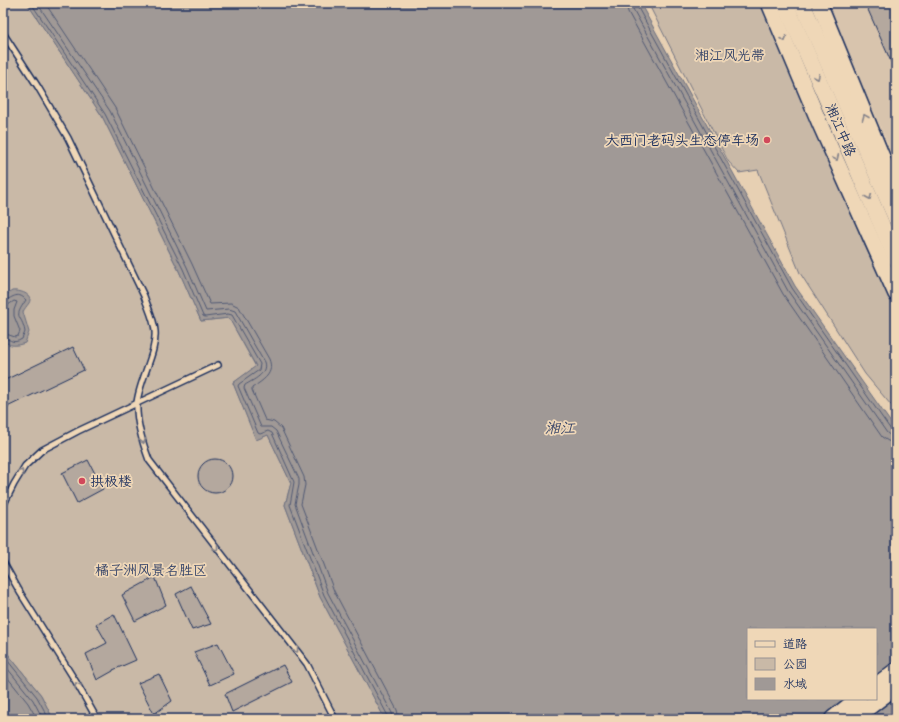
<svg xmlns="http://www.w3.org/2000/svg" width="899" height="722" font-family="Mynerve,'LXGW WenKai TC',sans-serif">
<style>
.built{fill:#d8c4ad}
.green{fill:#c9b9a7;stroke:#727482}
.water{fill:#a09996;stroke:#6b6f80;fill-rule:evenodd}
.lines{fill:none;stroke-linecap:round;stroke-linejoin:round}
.shore{stroke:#505974;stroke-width:1}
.building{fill:#b4a89e;stroke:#1b2f5e}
.lane-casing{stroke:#1b2f5e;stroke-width:8}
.secondary-casing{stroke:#1b2f5e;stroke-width:18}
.primary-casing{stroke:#1b2f5e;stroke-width:19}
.lane{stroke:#efd7b7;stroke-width:5}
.secondary{stroke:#efd7b7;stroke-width:15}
.primary{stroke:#efd7b7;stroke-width:16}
.oneway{stroke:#85838a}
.poi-dot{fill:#d1495b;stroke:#efd7b7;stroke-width:1.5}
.labels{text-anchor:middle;stroke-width:3.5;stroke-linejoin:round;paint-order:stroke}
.park-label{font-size:14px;fill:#354469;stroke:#efd7b7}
.street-label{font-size:14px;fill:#1b2f5e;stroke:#efd7b7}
.poi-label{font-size:14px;fill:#1b2f5e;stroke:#efd7b7;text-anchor:end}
.water-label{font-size:15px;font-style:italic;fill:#364469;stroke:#efd7b7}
</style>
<rect width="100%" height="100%" fill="#e7d0b3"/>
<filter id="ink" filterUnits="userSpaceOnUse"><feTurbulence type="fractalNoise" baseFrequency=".025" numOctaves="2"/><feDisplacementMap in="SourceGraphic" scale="8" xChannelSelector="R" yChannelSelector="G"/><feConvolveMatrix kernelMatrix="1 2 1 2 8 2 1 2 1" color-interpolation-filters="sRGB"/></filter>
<g filter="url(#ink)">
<path class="built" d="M827,3H896V163Z"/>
<g class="green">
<path d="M3,3H27L102,116L179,271L201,321L229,318L256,367L233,383L256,439L268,435L291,483L285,505L320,597L385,719H53L41,695L3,648Z"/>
<path d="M648,3H762L865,246L896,311V411L865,374L800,273L758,170L739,173L728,161Z"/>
</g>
<g class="water">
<path d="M27,3H640L795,286L896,430V719H385L320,597L285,505L291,483L268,435L256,440L233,383L256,366L229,318L201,321L179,271L102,116ZM748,629H876V699H748Z"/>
<path d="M12,291C19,290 34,294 29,303C27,306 24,309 23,312L29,332L25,343C16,346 10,347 3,340V297Z"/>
<path d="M3,648L41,695L53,719H3Z"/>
</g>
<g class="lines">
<g class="shore">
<path d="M31,3L105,114L183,269L203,316L205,317L228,314L232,315L260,364L259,370L239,384L238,386L258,433L260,434L268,431L272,433L294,482L290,505L324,595L388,716V719"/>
<path d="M37,3L110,111L187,267L206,311L229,309L235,311L264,362C268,374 253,380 245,385L244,388L261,427H271L276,431L299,479V485L295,504L328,593L392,713L393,719"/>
<path d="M45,3L115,108L192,264L210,304L231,303L239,307L269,359C275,374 263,380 252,388V390L265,420L274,422L281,428L304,477L305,485L301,504L334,591L397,710L399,719"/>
<path d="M626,3L628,12L783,294L882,437L888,441L896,443"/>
<path d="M632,3L633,9L788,291L887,433L891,436L896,437"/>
<path d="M637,3V6L792,288L891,430L896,432"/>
<path d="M3,301C12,299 17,290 26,300C12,320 22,313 25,332L22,339C12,345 12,339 3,338"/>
<path d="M3,306L8,305L14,301L17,302L14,310V316L20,331L18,336L15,337L3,333"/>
<path d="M3,655L37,697L49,719"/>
<path d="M3,663L33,700L43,719"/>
<path d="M3,672L28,703L37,719"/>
</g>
</g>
<g class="building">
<path d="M865,3H896V73Z"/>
<path d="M73,347L84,370L3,409V381Z"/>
<circle cx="215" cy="476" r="17"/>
<path d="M88,460L103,489L77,503L62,473Z"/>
<path d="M155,577L166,605L135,621L122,595Z"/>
<path d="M191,586L211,624L192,630L176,594Z"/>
<path d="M114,614L136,660L113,670V671L97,680L86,654L107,643L96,624Z"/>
<path d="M218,643L234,674L210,685L194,652Z"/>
<path d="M283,665L292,682L232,712L225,694Z"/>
<path d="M159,674L172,701L154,714L138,683Z"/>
</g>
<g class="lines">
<defs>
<g id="lane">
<path d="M3,33L38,87L68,138L144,296C148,308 154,319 155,331C157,352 139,381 137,403C136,420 143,444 149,460L307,664L335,719"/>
<path d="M3,506L14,484L25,466L42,450L78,431L218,365"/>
<path d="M3,562L21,594L76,682L97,719"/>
</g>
<g id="secondary">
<path d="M769,3L820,124L896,294"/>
<path d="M819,3L896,191"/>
</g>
<g id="primary">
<path d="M785,3L896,258"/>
<path d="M802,3L896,218"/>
<path d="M876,686L896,671"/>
<path d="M833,719L858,699"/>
<path d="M853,719L896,686"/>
</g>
</defs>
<use href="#lane" class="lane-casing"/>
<use href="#secondary" class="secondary-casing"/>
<use href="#primary" class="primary-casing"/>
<use href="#lane" class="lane"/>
<use href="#secondary" class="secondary"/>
<use href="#primary" class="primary"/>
</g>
<defs><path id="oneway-chevron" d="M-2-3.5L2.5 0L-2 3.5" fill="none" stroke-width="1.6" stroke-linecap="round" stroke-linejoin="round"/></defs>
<g class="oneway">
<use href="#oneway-chevron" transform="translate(784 39) rotate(67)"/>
<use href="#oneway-chevron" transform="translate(817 77) rotate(67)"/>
<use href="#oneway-chevron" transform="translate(865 117) rotate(-112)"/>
<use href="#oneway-chevron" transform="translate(836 158) rotate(66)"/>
<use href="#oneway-chevron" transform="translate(869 197) rotate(67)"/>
<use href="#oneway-chevron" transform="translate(143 441) rotate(77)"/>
<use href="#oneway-chevron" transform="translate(21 472) rotate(-57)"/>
<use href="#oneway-chevron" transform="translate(216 548) rotate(52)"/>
<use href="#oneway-chevron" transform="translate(296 650) rotate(52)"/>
<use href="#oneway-chevron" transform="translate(77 685) rotate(-120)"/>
</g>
</g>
<g class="poi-dot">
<circle cx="767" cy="140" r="4"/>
<circle cx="82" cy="481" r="4"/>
</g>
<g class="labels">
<g class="park-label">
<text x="730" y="60">湘江风光带</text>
<text x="151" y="575">橘子洲风景名胜区</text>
</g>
<g class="street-label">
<text transform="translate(841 130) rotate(67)" y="5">湘江中路</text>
</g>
<g class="poi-label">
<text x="759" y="145">大西门老码头生态停车场</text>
<text x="90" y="486" text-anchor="start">拱极楼</text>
</g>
<g class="water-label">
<text x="560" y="433">湘江</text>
</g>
</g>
<rect width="899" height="722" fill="none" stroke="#efd7b7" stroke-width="16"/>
<rect x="8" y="8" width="883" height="706" fill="none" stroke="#1b2f5e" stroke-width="1.5" filter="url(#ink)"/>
<rect x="747" y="628" width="130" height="72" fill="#efd7b7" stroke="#9a9493"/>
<rect x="755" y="641" width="20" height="6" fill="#efd7b7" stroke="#9a9493"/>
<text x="783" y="648" font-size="12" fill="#1b2f5e">道路</text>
<rect x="755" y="658" width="20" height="12" fill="#c9b9a7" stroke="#9a9493"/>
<text x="783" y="668" font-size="12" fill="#1b2f5e">公园</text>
<rect x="755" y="678" width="20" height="12" fill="#a09996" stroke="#9a9493"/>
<text x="783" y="688" font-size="12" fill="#1b2f5e">水域</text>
</svg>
